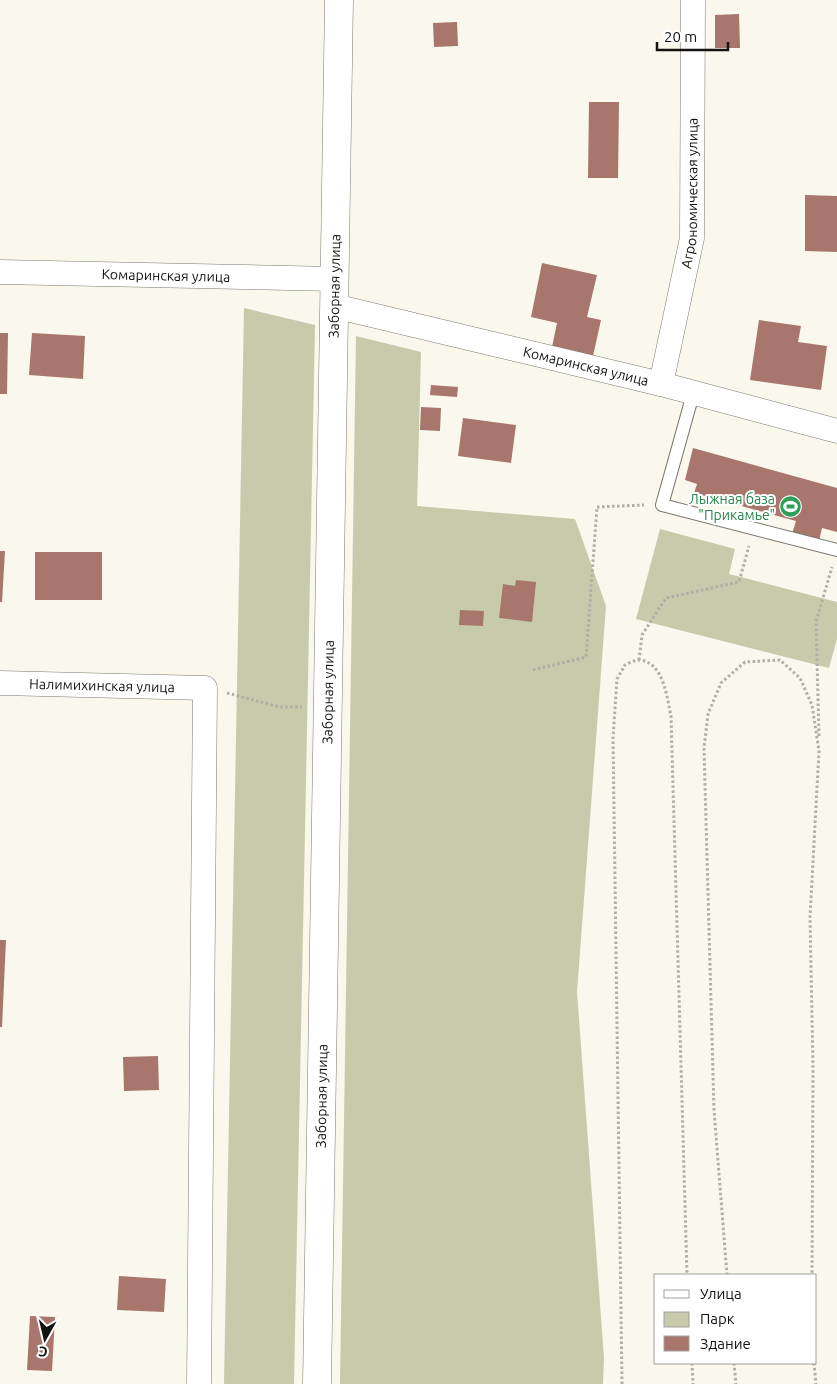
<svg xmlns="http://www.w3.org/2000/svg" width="837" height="1384" font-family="Ubuntu,sans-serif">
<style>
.green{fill:#c7caab}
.building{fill:#a8766c}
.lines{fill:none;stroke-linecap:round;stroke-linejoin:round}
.service-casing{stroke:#7b7970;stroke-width:14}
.minor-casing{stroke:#7b7970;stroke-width:25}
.tertiary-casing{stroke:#7b7970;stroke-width:29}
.path{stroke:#b0aea6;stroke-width:3;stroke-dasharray:2.5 2.5;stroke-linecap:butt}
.service{stroke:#fff;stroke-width:12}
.minor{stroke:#fff;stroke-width:24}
.tertiary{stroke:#fff;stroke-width:28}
.labels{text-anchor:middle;stroke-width:4;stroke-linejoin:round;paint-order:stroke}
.street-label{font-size:14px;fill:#141310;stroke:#fff}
.leisure-label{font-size:14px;fill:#27864d;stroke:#fff;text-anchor:end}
</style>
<rect width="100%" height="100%" fill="#faf7ed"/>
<g class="green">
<path d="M244,308L315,325L294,1384H224Z"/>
<path d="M356,336L421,352L417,506L575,519L606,606L577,992L604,1358L603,1384H340Z"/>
<path d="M660,529L735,549L729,574L837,602V639L829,668L636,619Z"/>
</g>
<g class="building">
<path d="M739,14L740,48H715V15Z"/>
<path d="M457,22L458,46L434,47L433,23Z"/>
<path d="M589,102H619L618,178H588Z"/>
<path d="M805,195L837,196V252L805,251Z"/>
<path d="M542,263L597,275L587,317L601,320L593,356L552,347L557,323L531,317Z"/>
<path d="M759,320L801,326L798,342L827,346L821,390L750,380Z"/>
<path d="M0,333H8L7,394H0Z"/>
<path d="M32,333L85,336L83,379L29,375Z"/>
<path d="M431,385L458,387L457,397L430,395Z"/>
<path d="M421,407L441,408L440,431L420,430Z"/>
<path d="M463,418L516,425L511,463L458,456Z"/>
<path d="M693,448L837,488V532L822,528L819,541L792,534L796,521L694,493L697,484L685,480Z"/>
<path d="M0,551H5L2,602H0Z"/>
<rect x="35" y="552" width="67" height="48"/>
<path d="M516,580L536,582L532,622L499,618L503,584L515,586Z"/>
<path d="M460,610L484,611L483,626L459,625Z"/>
<path d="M0,940H6L2,1027H0Z"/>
<path d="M158,1056L159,1090L124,1091L123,1057Z"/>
<path d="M119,1276L166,1279L164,1312L117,1310Z"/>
<path d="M30,1316L55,1317L52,1371L27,1370Z"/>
</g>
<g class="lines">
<defs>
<path id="service" d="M693,394L662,505L837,550"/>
<g id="minor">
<path id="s1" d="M0,272L334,279"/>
<path id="s2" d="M334,306L661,384L837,431"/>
<path id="s3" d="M661,384L692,238L693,0"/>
<path id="s4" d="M0,683L205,688L199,1384"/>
</g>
<g id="tertiary">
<path id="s5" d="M317,1384L339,0"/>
</g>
</defs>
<use href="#service" class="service-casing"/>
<use href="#minor" class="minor-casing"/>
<use href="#tertiary" class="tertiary-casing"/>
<g class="path">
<path d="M639,660L642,635L666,598L739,582L749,546"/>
<path d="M533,670L586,657L597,507L644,505"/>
<path d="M227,693L280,707H302"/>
<path d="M819,736L816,622L832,567"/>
<path d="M727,1275L714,1110L704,748L708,714L721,683L745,662L780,660L800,678L812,705L819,751L810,917L813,1068L812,1275"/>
<path d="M692,1363L693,1384"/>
<path d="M734,1363L736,1384"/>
<path d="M814,1363L816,1384"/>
<path d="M622,1384L613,738L617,679L625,665C629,663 635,660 640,660C664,663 667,698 671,716L687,1275"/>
</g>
<use href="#service" class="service"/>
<use href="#minor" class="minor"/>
<use href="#tertiary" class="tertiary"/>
</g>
<defs>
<symbol id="stadium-disc" viewBox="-11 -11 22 22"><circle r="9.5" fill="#2e9e5b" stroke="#fff"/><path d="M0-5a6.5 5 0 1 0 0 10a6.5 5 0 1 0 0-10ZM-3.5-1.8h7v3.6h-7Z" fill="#fff"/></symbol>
</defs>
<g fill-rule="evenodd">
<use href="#stadium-disc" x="778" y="494" width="25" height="25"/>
</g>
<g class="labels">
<g class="street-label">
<text dy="5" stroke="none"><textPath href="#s3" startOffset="194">Агрономическая улица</textPath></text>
<text dy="5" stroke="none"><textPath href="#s1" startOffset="166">Комаринская улица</textPath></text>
<text dy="5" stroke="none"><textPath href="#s5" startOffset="1098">Заборная улица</textPath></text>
<text dy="5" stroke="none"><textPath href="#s2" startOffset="259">Комаринская улица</textPath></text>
<text dy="5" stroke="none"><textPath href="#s4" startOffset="102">Налимихинская улица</textPath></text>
<text dy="5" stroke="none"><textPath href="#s5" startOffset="692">Заборная улица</textPath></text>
<text dy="5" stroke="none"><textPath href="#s5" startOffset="288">Заборная улица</textPath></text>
</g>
<g class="leisure-label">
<text x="775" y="504">Лыжная база<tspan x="775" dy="16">"Прикамье"</tspan></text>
</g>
</g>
<rect x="654" y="1274" width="162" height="90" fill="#ffffff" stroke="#a1a19f"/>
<rect x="664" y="1290" width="25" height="8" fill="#ffffff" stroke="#a1a19f"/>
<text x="700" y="1299" font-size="15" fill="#141310">Улица</text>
<rect x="664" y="1312" width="25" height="15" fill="#c7caab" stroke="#a1a19f"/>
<text x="700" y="1324" font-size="15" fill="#141310">Парк</text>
<rect x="664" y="1336" width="25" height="15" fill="#a8766c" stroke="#a1a19f"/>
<text x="700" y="1349" font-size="15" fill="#141310">Здание</text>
<g transform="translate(45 1339) rotate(188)" stroke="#ffffff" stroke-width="4" paint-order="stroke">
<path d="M0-4L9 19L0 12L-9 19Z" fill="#141310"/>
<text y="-8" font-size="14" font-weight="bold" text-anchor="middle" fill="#141310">С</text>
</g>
<path d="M657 42v8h71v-8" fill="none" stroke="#141310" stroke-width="2.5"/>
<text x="664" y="42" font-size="15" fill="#141310" stroke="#ffffff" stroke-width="4" paint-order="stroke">20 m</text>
</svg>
